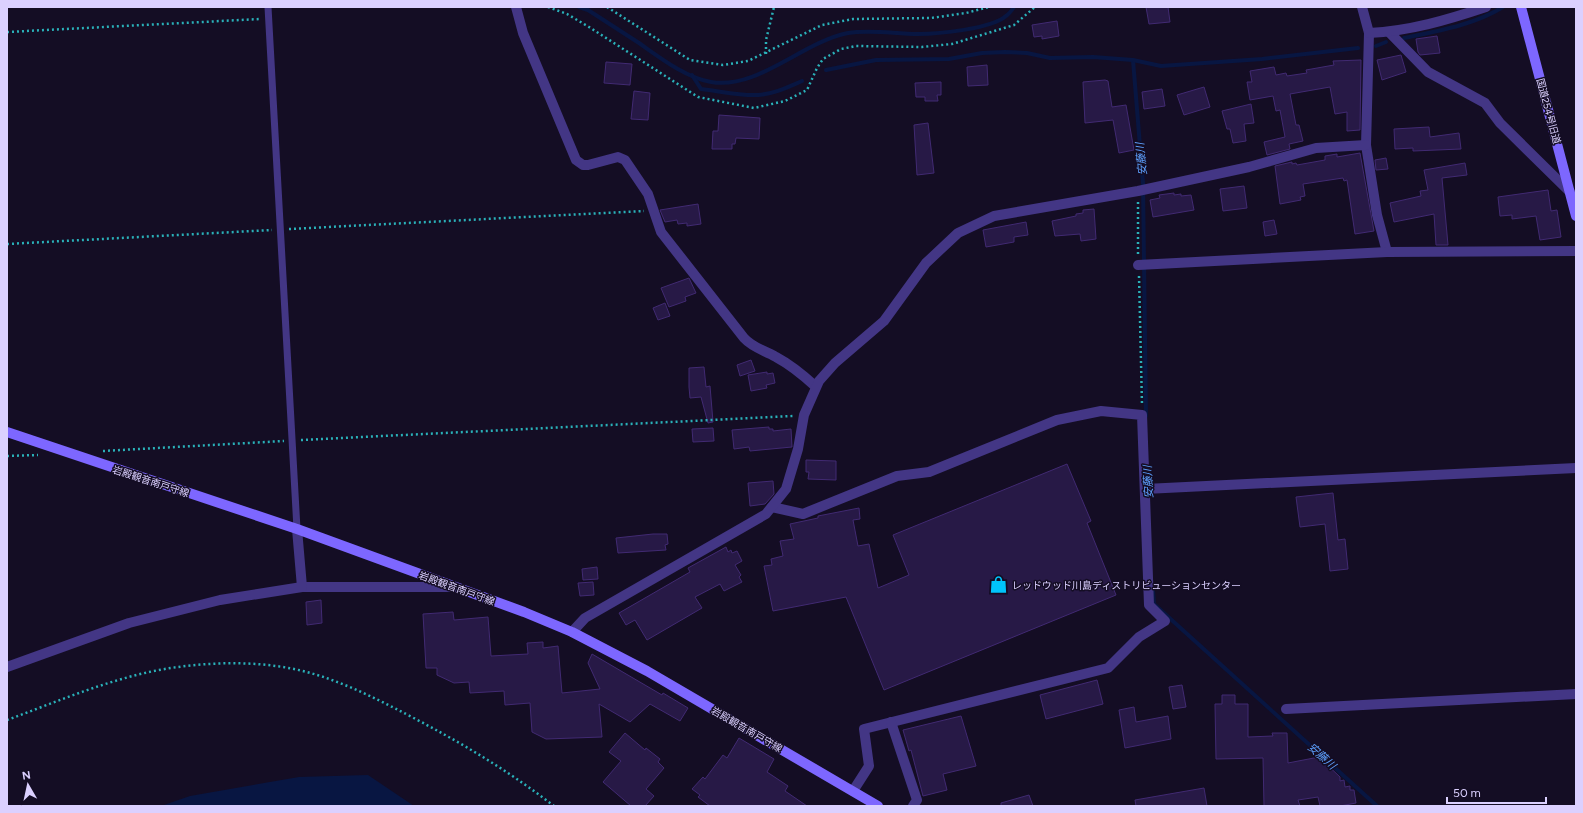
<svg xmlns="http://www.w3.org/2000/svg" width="1583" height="813" font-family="Figtree,'Noto Sans JP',sans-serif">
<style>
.water{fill:#081642}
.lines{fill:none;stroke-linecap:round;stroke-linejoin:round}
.stream{stroke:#081642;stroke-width:4}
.building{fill:#271946;stroke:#412a72}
.path{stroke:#2ab1b9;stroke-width:2.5;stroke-dasharray:2 3;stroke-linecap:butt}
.lane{stroke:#433685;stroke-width:7}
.street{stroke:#433685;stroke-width:10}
.secondary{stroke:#7d67ff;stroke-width:10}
.labels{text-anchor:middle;stroke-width:3;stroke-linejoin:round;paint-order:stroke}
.street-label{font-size:10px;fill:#dbd0ff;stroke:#140d24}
.poi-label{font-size:10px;fill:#dbd0ff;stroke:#140d24;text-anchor:start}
.water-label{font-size:11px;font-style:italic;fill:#5ea1ff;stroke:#140d24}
</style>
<rect width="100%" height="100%" fill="#140d24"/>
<path class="water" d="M368,775L414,806H161L190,796L299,777Z"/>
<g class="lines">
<g class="stream">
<path d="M579,7L588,10C605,21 622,32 639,43C659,57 686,78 711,82C758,90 802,42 848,33C871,29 895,34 918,34C938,34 991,29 1006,16C1009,14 1012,10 1014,7"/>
<path d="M1404,38C1438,31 1474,25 1503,7"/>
<path d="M1376,46L1386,42"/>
<path d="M1133,60L1143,183L1146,416"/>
<path d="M826,70L876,60L949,59L982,53L1005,52L1027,53L1050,58L1093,57L1133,60L1161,66L1262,59L1358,48"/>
<path d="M692,75L701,89C720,91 739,96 758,95C774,94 788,87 802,81"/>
<path d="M1153,590L1154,604L1377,806"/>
</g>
</g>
<g class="building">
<path d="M1146,7H1168L1170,22L1149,24Z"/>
<path d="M1057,21L1059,36L1042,39V36L1034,37L1032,25Z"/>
<path d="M1437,36L1440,53L1420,55L1418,52L1416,39Z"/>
<path d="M1401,55L1406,72L1382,80L1377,60Z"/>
<path d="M1361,60L1360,130L1347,131V112L1335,114L1330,87L1290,94L1296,125H1299L1303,141L1289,144L1290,149L1267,155L1264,142L1285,137L1280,110L1276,111L1273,96L1250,100L1247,82H1252L1250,71L1274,67L1276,75L1286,73L1287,76L1307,73L1306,70L1334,65L1333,61Z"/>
<path d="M606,62L632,64L630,85L604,83Z"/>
<path d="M987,65L988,85L968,86L967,67Z"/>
<path d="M1105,80L1108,81L1112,107L1126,105L1134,150L1119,153L1113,120L1085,123L1083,82Z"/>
<path d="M941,82V95H937L938,101H925V97H916L915,83Z"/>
<path d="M1204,87L1210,107L1184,115L1177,95Z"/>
<path d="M1162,89L1165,106L1144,109L1142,92Z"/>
<path d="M634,91L650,93L648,120L631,119Z"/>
<path d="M1251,104L1254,123L1244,124L1246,141L1233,143L1230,129H1227L1222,111Z"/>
<path d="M719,115L760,118L759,139L736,138L735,144H732V149H712L713,131H718Z"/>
<path d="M928,123L934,173L917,175L914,125Z"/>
<path d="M1429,127L1430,137L1459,133L1461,149L1413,151V148L1395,149L1394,129Z"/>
<path d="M1360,153L1374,231L1355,234L1347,180L1344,181L1343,178L1303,184L1305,196L1300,197L1301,200L1280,204L1275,166L1292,162V164L1296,163L1297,165L1325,160V156L1337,154V157Z"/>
<path d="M1386,158L1388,169L1376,170L1375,160Z"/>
<path d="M1465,163L1467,175L1442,178L1448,245H1436L1434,214L1394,222L1390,203L1421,196L1420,191L1428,190L1424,170Z"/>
<path d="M1244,186L1247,208L1223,211L1220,189Z"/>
<path d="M1548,190L1551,211L1557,210L1561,237L1540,240L1536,216L1512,219V215L1500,216L1498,197Z"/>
<path d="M1174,193V195L1181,194V196L1191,195L1194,210L1153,217L1150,200L1160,198L1159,195Z"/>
<path d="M698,204L701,224L687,226V223L678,224L677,220L665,222L660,210Z"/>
<path d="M1094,209L1096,239L1081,241L1080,234L1055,236L1052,221L1076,216V214L1083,213V210Z"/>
<path d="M1274,220L1277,234L1265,236L1263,222Z"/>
<path d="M1026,222L1028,235L1014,237V242L986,247L983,230Z"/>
<path d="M689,278L696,293L685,297L686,301L669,307L661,288Z"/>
<path d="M665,303L670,316L658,320L653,308Z"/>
<path d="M751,360L755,371L740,376L737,365Z"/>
<path d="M704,367L706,387L710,386L713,422L708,423L701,397L690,398L689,387V368Z"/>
<path d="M767,372V374L773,373L775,383L766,385L767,388L751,391L748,375Z"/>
<path d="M769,427V429H773V431L791,429L792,447L750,451L749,447L734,449L732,430Z"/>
<path d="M713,428L714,441L693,442L692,429Z"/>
<path d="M806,460L836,461V480L808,479L809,472H806Z"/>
<path d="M1067,464L1091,521L1087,523L1116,595L884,690L846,597L773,611L764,566L772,565L771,559L783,556L780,541L794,539L790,524L818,518V516L859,508L860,519L853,520L858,546L869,544L878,588L909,575L893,535Z"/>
<path d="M773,481L774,494L765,504L750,506L748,483Z"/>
<path d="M1333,493L1338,540L1345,539L1348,569L1330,571L1325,524L1300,527L1296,497Z"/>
<path d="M653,534H667L668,544L665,545L666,550L618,553L616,538Z"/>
<path d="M726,547L728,552L731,550L732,553L737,551L742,561L735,565L741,575L739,577L742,582L724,591L720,584L695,597L702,608L647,640L635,620L626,625L619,613L690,572L688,568Z"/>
<path d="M597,567L598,579L583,580L582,569Z"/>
<path d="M593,582L594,595L580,596L578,583Z"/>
<path d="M321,600L322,623L307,625L306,602Z"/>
<path d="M453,612L454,620L488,617L491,656L528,654L527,643L543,642V648L558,646L562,693L600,689L588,663L592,654L662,695L663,693L688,708L680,721L650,704L630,722L599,704L602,737L546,739L532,732L530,703L505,705L504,691L470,693L469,682L454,683L437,675V668H426L423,614Z"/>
<path d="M1097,680L1103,704L1046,719L1040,695Z"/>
<path d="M1182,685L1186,707L1173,709L1169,687Z"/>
<path d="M1222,695H1235V704H1248V737L1273,736L1272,733H1287L1288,763L1319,757L1340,777V781L1344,780L1345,787L1350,786V790H1354L1356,803L1340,806H1320L1318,797L1298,800L1300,806H1264L1263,758L1216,759L1215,704H1222Z"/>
<path d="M1134,707L1136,722L1168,716L1171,739L1125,748L1119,710Z"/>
<path d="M961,716L976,766L943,774L947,790L923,796L911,750L909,751L903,730Z"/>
<path d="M625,733L645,750L646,748L660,759L658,762L664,768L646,789L654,796L645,806H631L603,782L621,761L609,752Z"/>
<path d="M739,738L774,759L767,772L788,786L785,791L807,806H710L698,797L700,795L692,789L703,777L705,779L723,755L727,758Z"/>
<path d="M1204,788L1207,806H1136L1135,800Z"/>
<path d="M1029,795L1033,806H1001V803Z"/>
</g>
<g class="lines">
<g class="path">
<path d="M548,7L567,14L589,27L698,97L754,108L785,101L807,90L817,68L823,59L841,49L856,46L922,47L952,44L1014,25L1035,7"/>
<path d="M607,7L690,60L723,65L748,61L822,25L853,19L931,18L966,13L989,7"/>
<path d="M7,32L260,19"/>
<path d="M766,54V40L774,7"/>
<path d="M1138,202V255"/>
<path d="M289,229L644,211"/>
<path d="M7,244L272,230"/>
<path d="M1139,276L1142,405"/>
<path d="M301,440L793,416"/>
<path d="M103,451L284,441"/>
<path d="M7,456L38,455"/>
<path d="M7,720C59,701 116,676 171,668C211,662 254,661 294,669C333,677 371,696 406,714C460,742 506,769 554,806"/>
</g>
<path class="lane" d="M268,7L297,529"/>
<g class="street">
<path d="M516,7L523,33L576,160L583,165H588L618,157L625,160L648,194L661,232L744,338C753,348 764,350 776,357C791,365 803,375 815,386"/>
<path d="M1362,7L1369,33L1366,145L1377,215L1387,252"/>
<path d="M1389,32L1428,72L1485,103L1500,123L1570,192"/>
<path d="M1369,33C1410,31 1447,20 1486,7"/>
<path d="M1138,265L1387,252L1576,251"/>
<path d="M1145,489L1576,468"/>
<path d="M772,507L803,514L897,476L929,472L1057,420L1101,411L1142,415L1149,605L1165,621L1139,637L1108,668L864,729L869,766L853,791"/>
<path d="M302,587H452"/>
<path d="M572,632L585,618L766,514L786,489L798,449L804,415L819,381L835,363L884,321L926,263L958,233L994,216L1138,191L1249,167L1316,148L1366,145"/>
<path d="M7,667L129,623L220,600L302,587L297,529"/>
<path d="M1286,709L1576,694"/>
<path d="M891,722L917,800L913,806"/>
</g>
<g class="secondary">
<path d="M1521,7L1576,216"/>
<path d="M7,432L297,529L524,612L572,632L647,671L878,806"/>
</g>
</g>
<defs>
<symbol id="shop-bare" viewBox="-9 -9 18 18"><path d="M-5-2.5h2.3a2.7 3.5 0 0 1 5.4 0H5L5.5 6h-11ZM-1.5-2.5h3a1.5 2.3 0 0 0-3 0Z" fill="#00c4fb" stroke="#140d24" stroke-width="2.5" paint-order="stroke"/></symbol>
</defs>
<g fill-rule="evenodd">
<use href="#shop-bare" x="986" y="572" width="25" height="25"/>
</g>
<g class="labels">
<g class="street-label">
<text transform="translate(1549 111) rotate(75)" y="4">国道254号旧道</text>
<text transform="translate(151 481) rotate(18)" y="4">岩殿観音南戸守線</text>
<text transform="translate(457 588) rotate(20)" y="4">岩殿観音南戸守線</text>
<text transform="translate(747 729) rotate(30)" y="4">岩殿観音南戸守線</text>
</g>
<g class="poi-label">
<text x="1012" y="589">レッドウッド川島ディストリビューションセンター</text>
</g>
<g class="water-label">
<text transform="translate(1141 159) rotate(-95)" y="4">安藤川</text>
<text transform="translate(1148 482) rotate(-93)" y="4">安藤川</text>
<text transform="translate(1322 756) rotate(42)" y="4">安藤川</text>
</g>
</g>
<rect width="1583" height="813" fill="none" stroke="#dbd0ff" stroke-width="16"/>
<g transform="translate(28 785) rotate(351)" stroke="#140d24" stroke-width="3" paint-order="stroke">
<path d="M0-3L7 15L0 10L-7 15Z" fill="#dbd0ff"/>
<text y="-6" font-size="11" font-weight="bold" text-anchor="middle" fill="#dbd0ff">N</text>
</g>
<path d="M1447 797v6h99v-6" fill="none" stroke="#dbd0ff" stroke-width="2"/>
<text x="1453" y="797" font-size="12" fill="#dbd0ff" stroke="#140d24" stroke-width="3" paint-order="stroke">50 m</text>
</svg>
